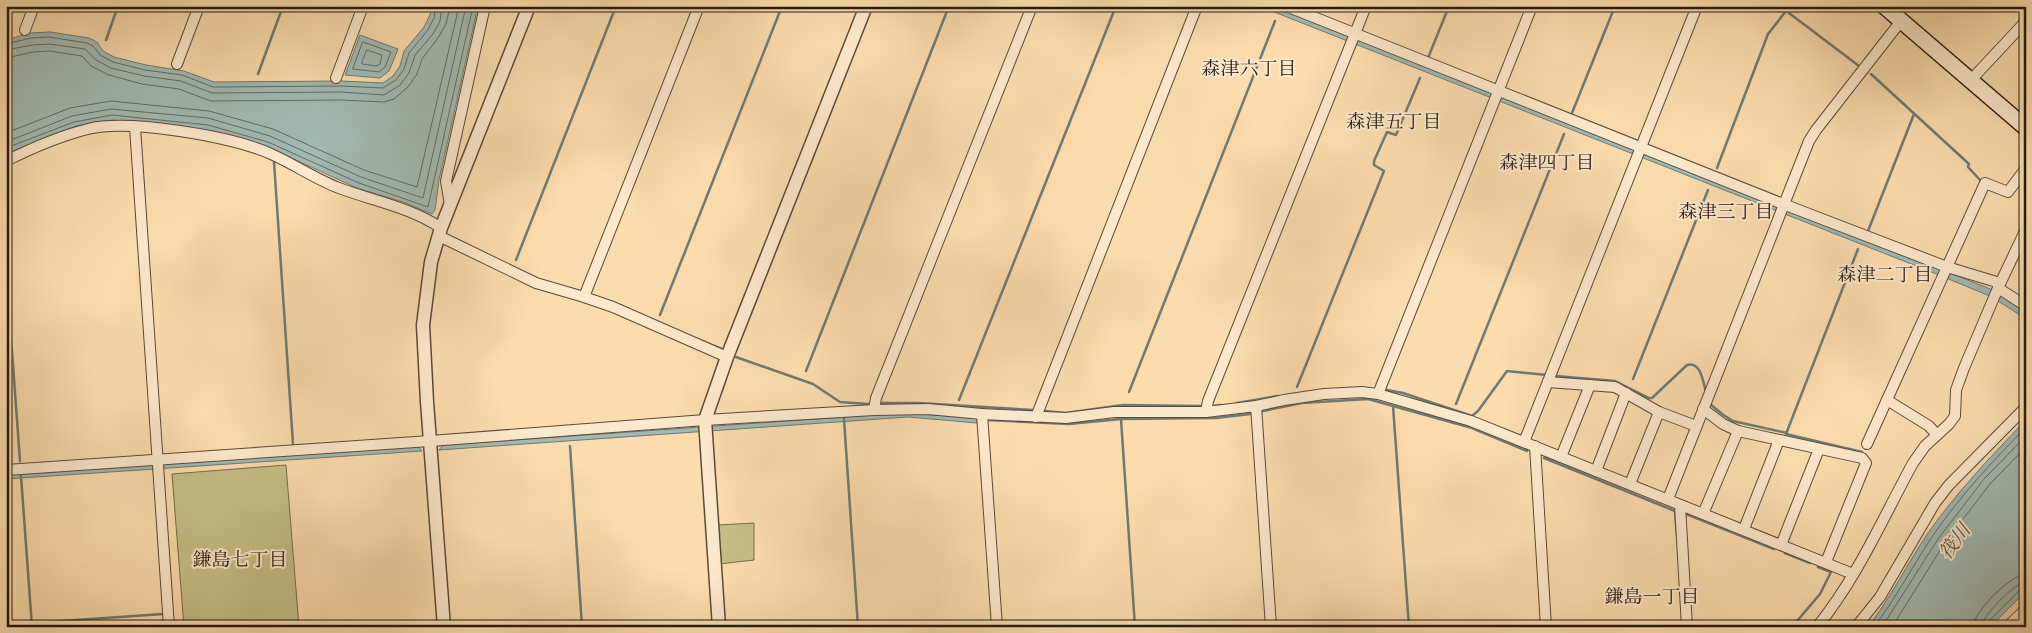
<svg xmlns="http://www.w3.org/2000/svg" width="2032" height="633" font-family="'IM FELL DW Pica','Noto Serif JP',serif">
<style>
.green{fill:#c5bf86;stroke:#756c4c}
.water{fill:#a1bab3;stroke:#6f7a73}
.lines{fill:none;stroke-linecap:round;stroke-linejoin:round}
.shore{stroke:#636a63;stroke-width:1}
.stream{stroke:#6f7a73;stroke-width:2.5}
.minor-casing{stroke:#5a4a3a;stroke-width:12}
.tertiary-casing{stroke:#5a4a3a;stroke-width:15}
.secondary-casing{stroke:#251a13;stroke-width:18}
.minor{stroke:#fce8ca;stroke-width:10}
.tertiary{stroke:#fce8ca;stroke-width:12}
.secondary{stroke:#fce8ca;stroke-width:15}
.labels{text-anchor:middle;stroke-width:4;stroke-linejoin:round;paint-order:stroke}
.neighbourhood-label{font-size:19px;fill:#251a13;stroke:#fce8ca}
.water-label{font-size:19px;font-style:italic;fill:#50524b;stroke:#fce8ca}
</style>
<rect width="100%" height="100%" fill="#fbdcae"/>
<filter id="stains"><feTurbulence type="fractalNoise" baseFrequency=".004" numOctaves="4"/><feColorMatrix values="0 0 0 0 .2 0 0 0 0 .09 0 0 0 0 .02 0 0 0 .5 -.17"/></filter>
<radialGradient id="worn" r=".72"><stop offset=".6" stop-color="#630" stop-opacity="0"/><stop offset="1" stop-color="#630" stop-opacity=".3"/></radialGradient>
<g class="green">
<path d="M286,465L299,627H184L172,474Z"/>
<path d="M754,523V560L719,564L718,525Z"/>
</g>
<g class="water">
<path d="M432,6H478L439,180L435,210L432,214L403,202L357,188L267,147L207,130L113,120L76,126L6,154V40L30,33L50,32L89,38L97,42L103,51L114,57L146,65L184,71L214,82L341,81L383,83L393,76L400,66L404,51L424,27L430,15Z"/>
<path d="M1259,6H1272L1993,290L2026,311V319L1992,297L1939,275Z"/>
<path d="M360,35L398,49L389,71L380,78L345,75Z"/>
<path d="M902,413L977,418V423L908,417L439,450L443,445Z"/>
<path d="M2026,420V591L1990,627H1868C1891,597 1907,564 1928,533C1957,492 1991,456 2026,420Z"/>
<path d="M383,447H419L422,451L6,479V474Z"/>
</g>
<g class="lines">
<g class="shore">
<path d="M363,42L391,52L385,67L379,72L353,69Z"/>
<path d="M6,44L31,38L49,37L87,43L93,46L100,55L113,62L145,70L182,75L213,87L341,86L383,88L396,80L404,69L409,53L428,30L434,18L436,6"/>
<path d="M6,50L32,45L49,44L85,49L96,60L111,68L144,76L181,81L212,93L341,92L384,95L400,85L409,73L415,55L433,34L440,21L442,6"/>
<path d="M367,50L382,55L380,64L376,66L362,64V62Z"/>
<path d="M6,58L33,52L49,51L82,56L91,66L109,75L142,84L179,89L211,101L341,100L384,102L394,99L408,87L417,74L422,59L438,38L446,24L450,6"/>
<path d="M6,133L70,108L111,101L209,111L273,129L364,170L417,187L459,6"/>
<path d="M6,142L72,116L111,109L208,118L270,136L361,177L423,198L466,6"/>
<path d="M6,148L74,122L112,115L208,125L268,142L359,183L428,207L473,6"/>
<path d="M1874,627C1896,598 1912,567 1932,537C1959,497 1992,462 2026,427"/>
<path d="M1882,627L1938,539L1984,479L2026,436"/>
<path d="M1892,627L1944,544L1990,484L2026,447"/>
<path d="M1973,627C1974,611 2010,575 2026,574"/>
<path d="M1981,627C1982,616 2015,582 2026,582"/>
<path d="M1987,627L1989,621L2020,590L2026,588"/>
</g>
<g class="stream">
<path d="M1785,10L1859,66"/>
<path d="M106,40L118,6"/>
<path d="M1428,58L1449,6"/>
<path d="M258,74L283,6"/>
<path d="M1871,74L1969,164L1968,167L1981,181"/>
<path d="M1572,113L1615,6"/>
<path d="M276,160L274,162L293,444"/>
<path d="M1717,168L1768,34L1786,11"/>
<path d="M1868,231L1914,114"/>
<path d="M1858,249L1786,434L1862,452"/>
<path d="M516,260L616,6"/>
<path d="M6,268L20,461"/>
<path d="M660,315L782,6"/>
<path d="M697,339L724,350"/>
<path d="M736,357L813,384L840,402L868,404"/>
<path d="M806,371L949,6"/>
<path d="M1556,376L1615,381L1649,398H1652L1687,365C1701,361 1703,382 1706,392"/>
<path d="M1633,379L1708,190"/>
<path d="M1297,387L1384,171L1374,165V161L1387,132L1396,135L1420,78"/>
<path d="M1387,390L1403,393L1472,416L1478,411L1507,371L1547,375"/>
<path d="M1129,392L1275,21"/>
<path d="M959,400L1116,6"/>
<path d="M882,403H918L1033,410"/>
<path d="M1237,403L1278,396"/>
<path d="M1456,404L1564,134"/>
<path d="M1710,404L1722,414L1733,421L1787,433"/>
<path d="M1213,406L1221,405"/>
<path d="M1393,406L1409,627"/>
<path d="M1044,411L1066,413L1123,405L1201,406"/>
<path d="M1263,411L1302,403L1368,399L1472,428L1527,451"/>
<path d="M844,419L858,627"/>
<path d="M1121,419L1135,627"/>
<path d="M988,420L1069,424L1121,419L1216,418L1250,414"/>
<path d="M570,446L582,627"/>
<path d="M1544,458L1675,511L1677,536"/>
<path d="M21,476L32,627"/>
<path d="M1686,514L1774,549"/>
<path d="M1785,553L1810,563"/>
<path d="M32,623L163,614"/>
<path d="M1792,627L1820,594L1831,572L1818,567"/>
</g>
<defs>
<g id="minor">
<path d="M1286,6L1783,204L1947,267L2000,283"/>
<path d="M25,30L34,6"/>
<path d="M177,64L199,6"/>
<path d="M336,78L363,6"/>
<path d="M1971,80L2026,21"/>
<path d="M135,127L169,627"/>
<path d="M6,161C32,148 60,136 88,129C128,119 232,136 271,154C294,164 315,179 339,188C373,201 410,207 441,228"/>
<path d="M450,205L446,181L485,6"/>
<path d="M439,236L536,283L584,297L613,307L727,357"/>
<path d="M1998,288L2026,306"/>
<path d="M584,297L699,6"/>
<path d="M1548,382L1615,387L1659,412L1696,426"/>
<path d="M1378,394L1532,6"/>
<path d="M1887,400L1929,426L1937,435"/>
<path d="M1256,406L1271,627"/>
<path d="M1703,409L1723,424L1738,431L1862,458L1866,463L1826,562"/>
<path d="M874,410L876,398L1032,6"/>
<path d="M1206,412L1208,401L1366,6"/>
<path d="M982,414L997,627"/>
<path d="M1036,417L1197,6"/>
<path d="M1524,442L1697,6"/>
<path d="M1867,444L1985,183L2008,192L2026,168"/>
<path d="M1535,446L1546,627"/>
<path d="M1561,457L1590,385"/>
<path d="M6,470L430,441L705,420L874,410L928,409L982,414L1066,418L1114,412H1206L1256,406L1284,400L1324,394L1362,392L1378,394L1471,421L1853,574"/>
<path d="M1596,471L1626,393"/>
<path d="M1630,484L1659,412"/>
<path d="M1668,499L1809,141L1816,130L1901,21"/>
<path d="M1680,505L1687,627"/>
<path d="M1703,514L1738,431"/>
<path d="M1744,529L1779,440"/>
<path d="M1781,545L1819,449"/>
<path d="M6,618L7,627"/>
<path d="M1817,627C1857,578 1883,518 1913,463L1925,446L1949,424L1955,416L1956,390L1964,368L1998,288L2026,229"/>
<path d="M1856,627L1880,597L1935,503L1949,485L2026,407"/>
<path d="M2007,627L2026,609"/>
</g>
<g id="tertiary">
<path d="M444,627L427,402L423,325L431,262L441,228L529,6"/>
<path d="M719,627L705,420L727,357L866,6"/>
</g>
<path id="secondary" d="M1884,6L2026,128"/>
</defs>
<use href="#minor" class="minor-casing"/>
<use href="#tertiary" class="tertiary-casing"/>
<use href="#secondary" class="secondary-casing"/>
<use href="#minor" class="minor"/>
<use href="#tertiary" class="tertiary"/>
<use href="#secondary" class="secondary"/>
</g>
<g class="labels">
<g class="neighbourhood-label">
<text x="1249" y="75">森津六丁目</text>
<text x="1394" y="128">森津五丁目</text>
<text x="1547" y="169">森津四丁目</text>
<text x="1726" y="218">森津三丁目</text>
<text x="1885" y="281">森津二丁目</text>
<text x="240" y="566">鎌島七丁目</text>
<text x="1652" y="603">鎌島一丁目</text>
</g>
<g class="water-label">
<text transform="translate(1954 541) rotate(-53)" y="7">筏川</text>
</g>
</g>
<rect width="2032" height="633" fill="none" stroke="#fbdcae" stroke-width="25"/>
<rect x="8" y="8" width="2017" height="618" fill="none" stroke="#251a13" stroke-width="2.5"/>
<rect x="12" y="12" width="2007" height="608" fill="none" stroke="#251a13"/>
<rect width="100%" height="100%" filter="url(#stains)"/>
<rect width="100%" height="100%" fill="url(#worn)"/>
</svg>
